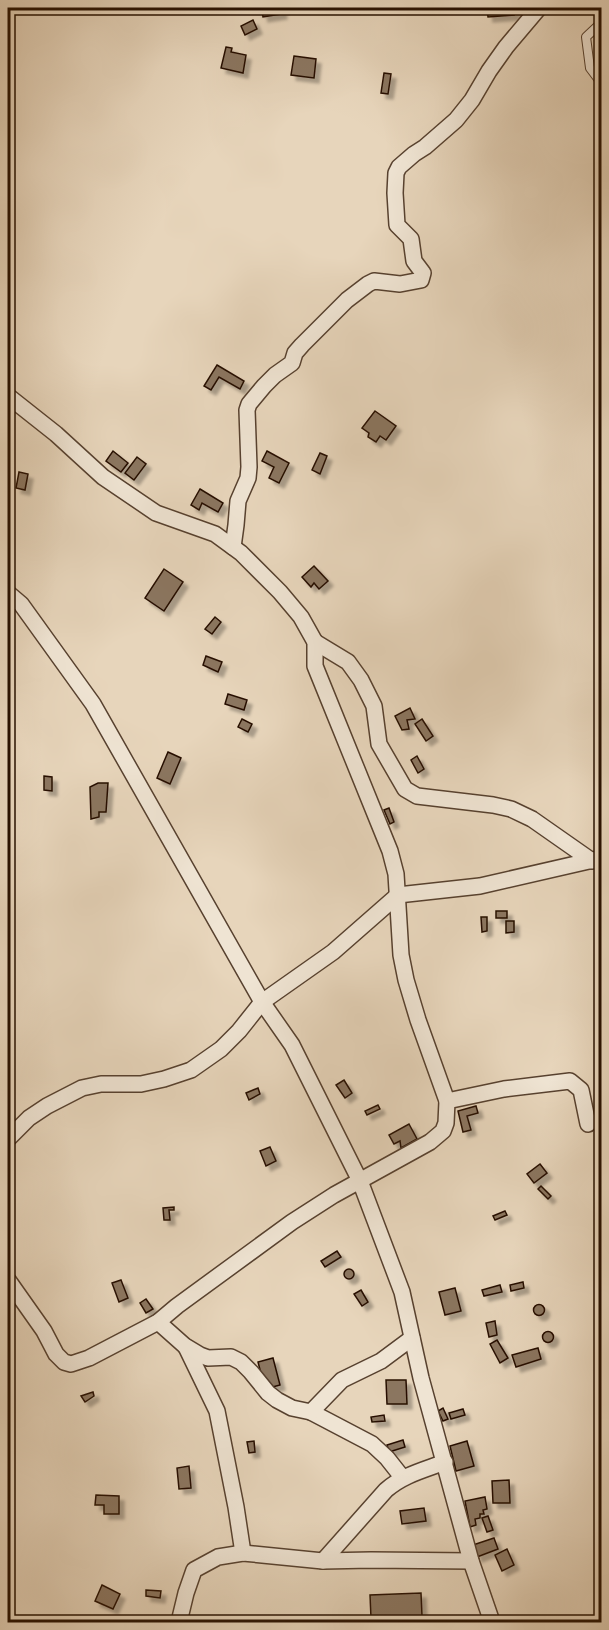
<svg xmlns="http://www.w3.org/2000/svg" width="609" height="1630" font-family="'Old Standard TT',serif">
<style>
.building{fill:#8b7661;stroke:#271000;stroke-width:1.5;filter:url(#shadow)}
.lines{fill:none;stroke-linecap:round;stroke-linejoin:round}
.service-casing{stroke:#57412f;stroke-width:10}
.minor-casing{stroke:#57412f;stroke-width:18}
.service{stroke:#efe4d3;stroke-width:8}
.minor{stroke:#efe4d3;stroke-width:15}
</style>
<defs>
<filter id="shadow"><feDropShadow dx="5" dy="5" stdDeviation="1.5" flood-color="#0004"/></filter>
</defs>
<rect width="100%" height="100%" fill="#e7d5bb"/>
<filter id="stains"><feTurbulence type="fractalNoise" baseFrequency=".00333" numOctaves="4"/><feColorMatrix values="0 0 0 0 .2 0 0 0 0 .09 0 0 0 0 .02 0 0 0 .5 -.17"/></filter>
<radialGradient id="worn" r=".72"><stop offset=".6" stop-color="#630" stop-opacity="0"/><stop offset="1" stop-color="#630" stop-opacity=".3"/></radialGradient>
<g class="building">
<path d="M258,8H285H281L282,14L263,17L262,11H258Z"/>
<path d="M487,8H521V11L513,12L514,15L488,17Z"/>
<path d="M253,20L257,29L245,35L241,26Z"/>
<path d="M226,47L232,48L231,52L246,55L243,73L221,68Z"/>
<path d="M294,56L316,59L314,78L291,75Z"/>
<path d="M384,73L391,74L388,94L381,93Z"/>
<path d="M217,365L244,381L240,389L219,377L211,390L204,386Z"/>
<path d="M375,411L396,426L386,440L380,436L376,442L368,437L369,433L362,428Z"/>
<path d="M113,451L128,463L121,472L106,461Z"/>
<path d="M267,451L289,463L279,483L269,478L274,467L262,461Z"/>
<path d="M320,453L327,456L320,474L312,470Z"/>
<path d="M137,457L146,464L134,480L125,473Z"/>
<path d="M19,472L28,474L25,490L16,488Z"/>
<path d="M200,489L223,503L218,512L202,503L199,510L191,505Z"/>
<path d="M314,566L328,581L319,589L314,583L311,587L302,577Z"/>
<path d="M164,569L183,582L164,611L145,598Z"/>
<path d="M215,617L221,622L212,634L205,629Z"/>
<path d="M206,656L222,662L218,672L203,665Z"/>
<path d="M228,694L247,700L244,710L225,704Z"/>
<path d="M410,708L415,719L407,720L409,729L402,730L395,716Z"/>
<path d="M242,719L252,724L248,732L238,727Z"/>
<path d="M422,719L433,736L426,741L415,724Z"/>
<path d="M168,752L181,758L170,784L157,778Z"/>
<path d="M417,756L424,769L418,773L411,760Z"/>
<path d="M44,776L52,777V791L44,790Z"/>
<path d="M98,783H108L106,812H99V817L91,819L90,787Z"/>
<path d="M389,808L394,822L390,824L384,810Z"/>
<rect x="496" y="911" width="11" height="7"/>
<path d="M481,917H487V931L482,932Z"/>
<path d="M506,921H514V932L506,933Z"/>
<path d="M344,1080L352,1093L345,1098L336,1085Z"/>
<path d="M258,1088L260,1094L249,1100L246,1093Z"/>
<path d="M378,1105L380,1109L367,1115L365,1111Z"/>
<path d="M476,1106L478,1113L467,1116L471,1130L463,1132L458,1111Z"/>
<path d="M409,1124L417,1139L401,1148L400,1141L394,1144L389,1135Z"/>
<path d="M270,1147L276,1161L266,1166L260,1151Z"/>
<path d="M540,1164L547,1173L534,1183L527,1174Z"/>
<path d="M541,1186L551,1196L548,1199L538,1189Z"/>
<path d="M174,1207V1210H169L170,1220H164L163,1208Z"/>
<path d="M505,1211L507,1215L495,1220L493,1216Z"/>
<path d="M337,1251L341,1257L325,1267L321,1261Z"/>
<circle cx="349" cy="1274" r="5"/>
<path d="M121,1280L128,1298L119,1302L112,1283Z"/>
<path d="M523,1282L524,1288L511,1291L510,1285Z"/>
<path d="M500,1285L502,1292L484,1296L482,1290Z"/>
<path d="M455,1288L461,1311L445,1315L439,1292Z"/>
<path d="M361,1290L368,1302L362,1306L354,1294Z"/>
<path d="M146,1299L153,1309L146,1313L140,1303Z"/>
<circle cx="539" cy="1310" r="5.5"/>
<path d="M495,1321L497,1335L489,1337L486,1323Z"/>
<circle cx="548" cy="1337" r="5.5"/>
<path d="M497,1340L508,1358L500,1363L490,1344Z"/>
<path d="M538,1348L541,1359L516,1367L512,1355Z"/>
<path d="M273,1358L280,1385L265,1389L258,1362Z"/>
<path d="M386,1380H406L407,1404H387Z"/>
<path d="M93,1392L94,1396L85,1402L81,1396Z"/>
<path d="M443,1408L448,1419L443,1421L438,1411Z"/>
<path d="M463,1409L465,1415L451,1419L449,1413Z"/>
<path d="M384,1415L385,1421L372,1422L371,1417Z"/>
<path d="M403,1440L405,1447L389,1452L387,1445Z"/>
<path d="M254,1441L255,1452L249,1453L247,1442Z"/>
<path d="M467,1441L474,1466L456,1471L450,1446Z"/>
<path d="M189,1466L191,1488L179,1489L177,1468Z"/>
<path d="M509,1480L510,1503H493L492,1481Z"/>
<path d="M96,1495L119,1496V1514H104V1505H95Z"/>
<path d="M485,1497L487,1509L483,1510L484,1514H480V1518L475,1519L476,1525L470,1527L465,1501Z"/>
<path d="M424,1508L426,1521L402,1524L400,1511Z"/>
<path d="M488,1516L493,1530L487,1532L482,1518Z"/>
<path d="M494,1538L498,1549L477,1557L473,1545Z"/>
<path d="M507,1549L514,1565L502,1571L495,1555Z"/>
<path d="M102,1585L120,1594L113,1609L95,1601Z"/>
<path d="M146,1590L161,1591L160,1598L146,1596Z"/>
<path d="M421,1593L422,1616L371,1618L370,1595Z"/>
</g>
<g class="lines">
<defs>
<path id="service" d="M602,22L586,37L590,68L602,84"/>
<g id="minor">
<path d="M8,396L56,434L103,477L156,513L215,534L241,553L280,592L301,617L315,642V666L390,851L396,874L401,955L406,980L418,1020L447,1101L446,1123L443,1131L430,1142L334,1195L292,1222L177,1306L158,1322L89,1358L71,1364L64,1362L56,1354L44,1331L8,1280"/>
<path d="M233,547L236,525L238,501L248,478L249,467L247,410L249,404L264,386L275,375L292,363L295,353L302,345L347,300L368,284L374,281L400,284L421,280L423,273L414,261L411,239L397,225L395,193L396,173L399,167L414,154L425,147L456,120L472,100L489,71L506,47L539,8"/>
<path d="M8,593L21,604L93,704L262,1002L292,1045L360,1181L402,1292L421,1378L471,1561L492,1622"/>
<path d="M315,642L348,662L361,680L374,706L379,744L405,789L417,796L493,805L511,809L532,819L592,861"/>
<path d="M447,1101L504,1089L570,1081L581,1090L588,1124"/>
<path d="M8,1139L29,1118L47,1106L82,1088L101,1084H141L164,1079L191,1070L221,1049L239,1031L262,1002L333,952L398,895L480,886L602,858"/>
<path d="M158,1322L185,1346L200,1355L208,1358L231,1357L241,1362L251,1372L268,1393L277,1400L292,1408L311,1412L372,1444L387,1458L402,1477"/>
<path d="M186,1347L217,1411L236,1507L243,1553"/>
<path d="M311,1412L342,1380L381,1361L412,1338"/>
<path d="M323,1561L371,1560L471,1561"/>
<path d="M179,1622L186,1593L194,1570L218,1557L243,1553L323,1561L386,1490C403,1475 424,1470 445,1462"/>
</g>
</defs>
<use href="#service" class="service-casing"/>
<use href="#minor" class="minor-casing"/>
<use href="#service" class="service"/>
<use href="#minor" class="minor"/>
</g>
<rect width="609" height="1630" fill="none" stroke="#e7d5bb" stroke-width="30"/>
<rect x="9" y="9" width="591" height="1612" fill="none" stroke="#271000" stroke-width="3"/>
<rect x="15" y="15" width="579" height="1600" fill="none" stroke="#271000" stroke-width="1.5"/>
<rect width="100%" height="100%" filter="url(#stains)"/>
<rect width="100%" height="100%" fill="url(#worn)"/>
</svg>
